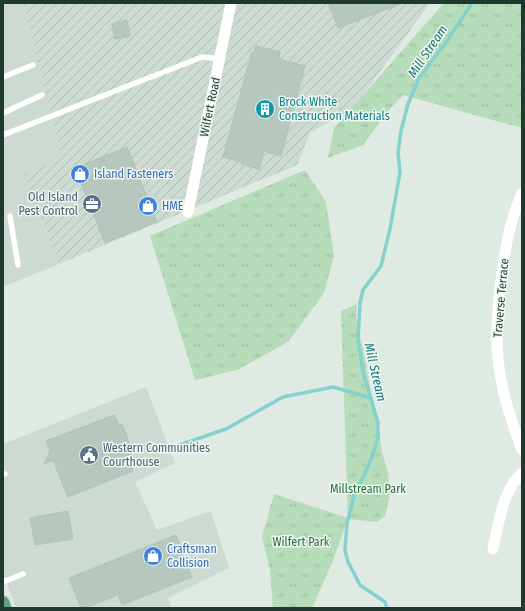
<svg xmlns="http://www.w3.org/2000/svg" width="525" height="611" font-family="'Fira Sans Condensed',sans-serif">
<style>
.built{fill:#ccdad1}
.industrial{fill:url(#industrial-furrows)}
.grass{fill:url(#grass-tufts)}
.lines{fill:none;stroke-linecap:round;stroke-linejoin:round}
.stream{stroke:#84d1cf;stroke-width:3.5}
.building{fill:#b6c7be;stroke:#b0c3b8}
.primary-casing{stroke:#bcc4c0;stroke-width:14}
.service{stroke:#fff;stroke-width:5.5}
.minor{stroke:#fff;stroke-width:11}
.primary{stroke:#61a085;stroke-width:12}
.labels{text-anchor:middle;stroke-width:3;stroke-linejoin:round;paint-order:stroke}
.culture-label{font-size:12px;fill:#0d838f;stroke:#eef7f1;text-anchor:start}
.street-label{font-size:12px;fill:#1f392e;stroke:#eef7f1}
.shop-label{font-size:12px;fill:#366cbe;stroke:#eef7f1;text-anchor:start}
.service-label{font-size:12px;fill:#4e5e75;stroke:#eef7f1;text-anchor:end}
.park-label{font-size:12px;fill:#297038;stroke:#eef7f1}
.water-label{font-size:13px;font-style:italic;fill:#197574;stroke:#eef7f1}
</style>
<defs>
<pattern id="industrial-furrows" width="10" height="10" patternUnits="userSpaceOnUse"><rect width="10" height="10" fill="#ccdad1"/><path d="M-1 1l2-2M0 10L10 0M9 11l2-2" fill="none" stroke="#afbcb4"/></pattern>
<pattern id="grass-tufts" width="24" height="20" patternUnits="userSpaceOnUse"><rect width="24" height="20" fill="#b6dcb9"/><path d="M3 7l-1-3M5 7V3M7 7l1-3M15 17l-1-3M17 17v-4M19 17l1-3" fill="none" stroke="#9cbe9f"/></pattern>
</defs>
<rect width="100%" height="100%" fill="#deeae2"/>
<g class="built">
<path d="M3,3H23L62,158L24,174L59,264L3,287Z"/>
<path d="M146,387L175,463L135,482L157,530L211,511L229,568L168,598L172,608H16L3,573V444Z"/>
</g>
<path class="industrial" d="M23,3H428L427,7L354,107L310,133L297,165L59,264L24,174L62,158Z"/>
<g class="grass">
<path d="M444,3H522V128L403,95L389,110L363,145L328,158L334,128Z"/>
<path d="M305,170L326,202L334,256L324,293L288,342L237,370L195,380L150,236Z"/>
<path d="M357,304L356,315L358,331L363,348L373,403L379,430L382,452L388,473L390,494L388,503L385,516L377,522L348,519L332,563L312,608H273L270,570L262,537L274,494L348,518L341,311Z"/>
</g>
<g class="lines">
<g class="stream">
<path d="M168,449L226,429L283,397L333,387L371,398"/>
<path d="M387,608L385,602L360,585L348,562L345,550L347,524L354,496L370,462L378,438V423L363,372L358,340L360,303L363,290L381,266L390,229L400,172L398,152L401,131L408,104L419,78L445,44L472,3"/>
</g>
</g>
<g class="building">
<path d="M328,3H400V4L338,28Z"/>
<path d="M127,20L130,36L115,39L112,24Z"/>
<path d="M256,46L280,52L279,59L305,66L281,156L264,151L259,169L241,164L242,162L223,157L252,52L254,53Z"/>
<path d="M127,147L157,222L105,243L75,168Z"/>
<path d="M114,415L119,425L122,424L131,447L128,448L133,460L129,462L133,471L68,497L53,460L44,464L50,451L46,441Z"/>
<path d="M68,511L73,539L35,545L30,518Z"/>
<path d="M176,535L192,577L122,605L118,595L85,608H81L69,578Z"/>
</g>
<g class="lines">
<defs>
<path id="primary" d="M3,602L5,608"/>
</defs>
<use href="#primary" class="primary-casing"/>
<g class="service">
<path d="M3,77L33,65"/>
<path d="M3,113L42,95"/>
<path d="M3,135L202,57L220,59"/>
<path d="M10,216L18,265"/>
<path d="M3,474H5"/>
<path d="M3,582L23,574"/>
</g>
<g class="minor">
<path d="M522,194C511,217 507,240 503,265C497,306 493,348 503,389C507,409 515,430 522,450"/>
<path d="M188,212L231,3"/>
<path d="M493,549C499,523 502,492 522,473"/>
</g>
<use href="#primary" class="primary"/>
</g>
<defs>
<symbol id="building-disc" viewBox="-11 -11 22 22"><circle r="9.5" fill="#0f9aa8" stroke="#eef7f1"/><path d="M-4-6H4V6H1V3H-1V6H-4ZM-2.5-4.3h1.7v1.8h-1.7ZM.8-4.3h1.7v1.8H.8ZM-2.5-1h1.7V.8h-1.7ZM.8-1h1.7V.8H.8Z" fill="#fff"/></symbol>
<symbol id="shop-disc" viewBox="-11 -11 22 22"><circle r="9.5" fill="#3f7fe0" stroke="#eef7f1"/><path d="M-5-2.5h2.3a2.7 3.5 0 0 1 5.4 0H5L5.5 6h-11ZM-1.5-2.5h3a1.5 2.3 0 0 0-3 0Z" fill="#fff"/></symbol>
<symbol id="office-disc" viewBox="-11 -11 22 22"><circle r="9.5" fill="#5c6f8a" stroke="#eef7f1"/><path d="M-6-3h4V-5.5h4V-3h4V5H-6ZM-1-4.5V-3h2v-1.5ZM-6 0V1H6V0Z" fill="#fff"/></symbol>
<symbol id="civic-disc" viewBox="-11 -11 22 22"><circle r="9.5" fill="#5c6f8a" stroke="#eef7f1"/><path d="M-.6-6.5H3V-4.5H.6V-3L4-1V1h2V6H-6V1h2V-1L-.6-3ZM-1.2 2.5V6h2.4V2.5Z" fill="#fff"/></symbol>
</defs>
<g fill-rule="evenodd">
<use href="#building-disc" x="254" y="98" width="22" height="22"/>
<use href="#shop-disc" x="69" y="163" width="22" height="22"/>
<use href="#office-disc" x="81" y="193" width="22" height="22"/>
<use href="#shop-disc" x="137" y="195" width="22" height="22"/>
<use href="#civic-disc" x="78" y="444" width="22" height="22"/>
<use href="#shop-disc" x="142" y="545" width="22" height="22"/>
</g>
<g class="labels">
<g class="culture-label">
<text x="279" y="106">Brock White<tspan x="279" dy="14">Construction Materials</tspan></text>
</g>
<g class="street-label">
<text transform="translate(210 107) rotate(-78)" y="4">Wilfert Road</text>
<text transform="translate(501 298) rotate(-85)" y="4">Traverse Terrace</text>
</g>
<g class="shop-label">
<text x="94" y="178">Island Fasteners</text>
<text x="162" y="210">HME</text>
<text x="167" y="553">Craftsman<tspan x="167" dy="14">Collision</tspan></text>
</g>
<g class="service-label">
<text x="78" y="201">Old Island<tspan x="78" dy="14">Pest Control</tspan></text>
<text x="103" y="452" text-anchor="start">Western Communities<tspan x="103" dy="14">Courthouse</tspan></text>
</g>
<g class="park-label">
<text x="368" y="493">Millstream Park</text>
<text x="301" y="546">Wilfert Park</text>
</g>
<g class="water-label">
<text transform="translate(427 51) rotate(-56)" y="5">Mill Stream</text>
<text transform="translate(376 372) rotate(77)" y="5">Mill Stream</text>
</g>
</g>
<rect width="525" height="611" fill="none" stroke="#1f392e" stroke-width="8"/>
</svg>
